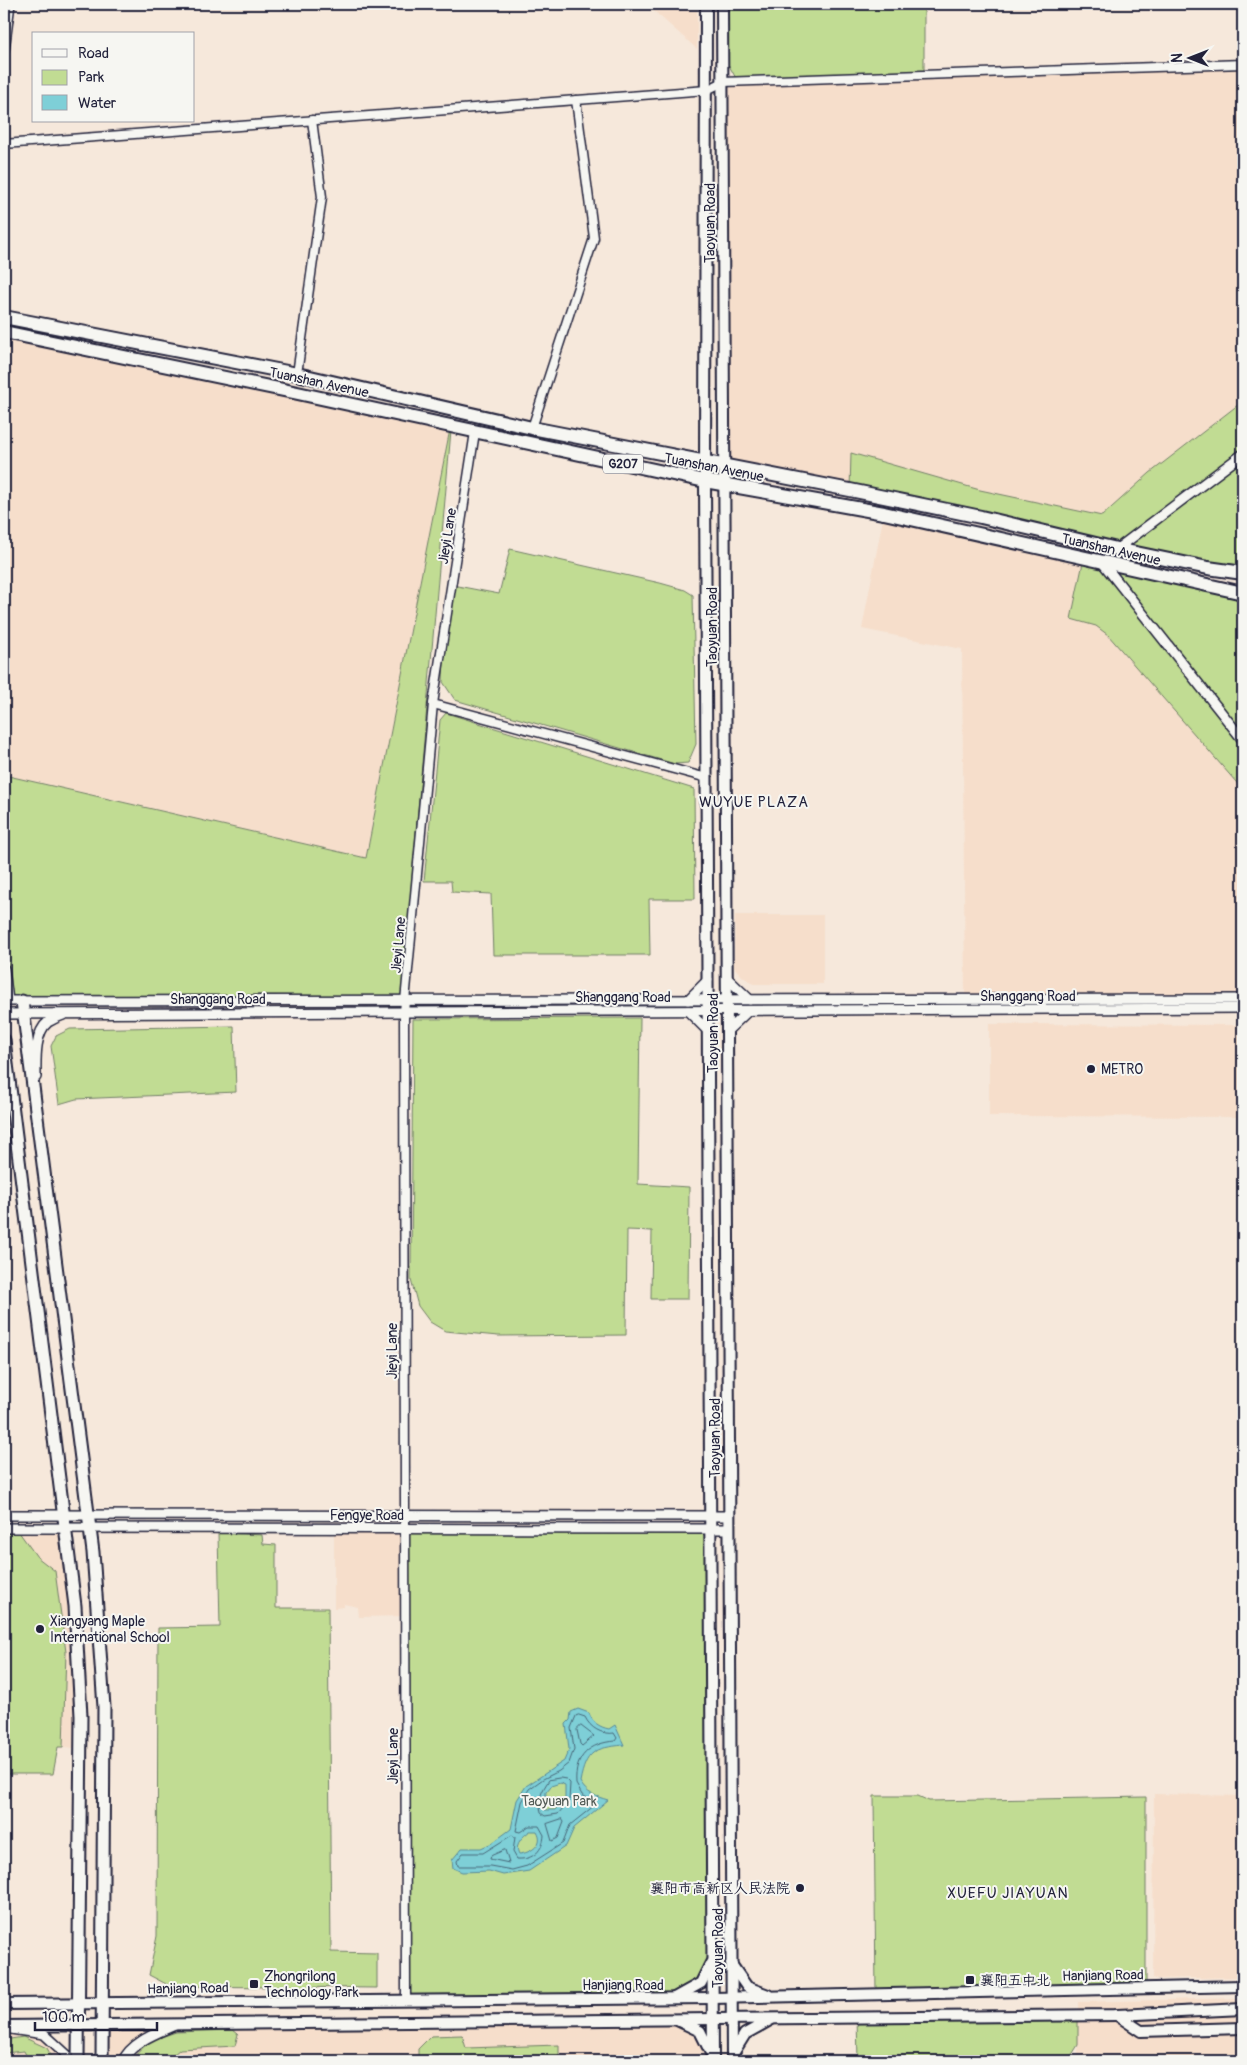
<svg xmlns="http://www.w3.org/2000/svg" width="1247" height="2065" font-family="Pangolin,'LXGW WenKai TC',sans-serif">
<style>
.built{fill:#f6decb}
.green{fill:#c1dc93;stroke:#727f67}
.water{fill:#7ecfd7;stroke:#598a99;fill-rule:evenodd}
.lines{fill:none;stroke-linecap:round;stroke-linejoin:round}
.shore{stroke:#476779;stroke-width:1}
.minor-casing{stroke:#22223b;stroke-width:11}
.tertiary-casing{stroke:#22223b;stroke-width:12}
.secondary-casing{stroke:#22223b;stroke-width:14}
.primary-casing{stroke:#22223b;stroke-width:15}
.trunk-casing{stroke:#22223b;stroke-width:16}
.minor{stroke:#f6f6f2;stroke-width:8}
.tertiary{stroke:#f6f6f2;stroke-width:9}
.secondary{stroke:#f6f6f2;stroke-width:10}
.primary{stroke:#f6f6f2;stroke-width:11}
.trunk{stroke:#f6f6f2;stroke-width:12}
.poi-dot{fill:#22223b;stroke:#f6f6f2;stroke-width:2}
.labels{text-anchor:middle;stroke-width:4;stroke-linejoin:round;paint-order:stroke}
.shield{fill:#f6f6f2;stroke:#626272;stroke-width:1}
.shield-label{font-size:12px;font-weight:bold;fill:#22223b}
.street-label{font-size:14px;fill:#22223b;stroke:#f6f6f2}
.poi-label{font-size:14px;fill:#22223b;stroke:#f6f6f2;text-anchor:start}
.park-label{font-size:14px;fill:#525a55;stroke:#f6f6f2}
.neighbourhood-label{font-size:15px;letter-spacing:1px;fill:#22223b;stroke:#f6f6f2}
</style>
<rect width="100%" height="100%" fill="#f6e8db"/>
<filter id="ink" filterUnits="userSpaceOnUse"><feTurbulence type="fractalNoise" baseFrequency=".02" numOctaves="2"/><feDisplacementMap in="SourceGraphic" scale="10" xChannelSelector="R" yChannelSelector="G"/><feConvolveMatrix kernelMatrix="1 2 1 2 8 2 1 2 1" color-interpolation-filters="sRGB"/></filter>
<g filter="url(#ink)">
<g class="built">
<path d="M646,4H697V49Z"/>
<path d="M1243,64V454L1117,549L726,467L723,82Z"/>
<path d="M4,332L452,419L366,858L4,775Z"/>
<path d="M884,513L1102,562L1243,740V999H965L962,649L862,629Z"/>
<path d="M735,915H823V984H753L742,976L734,967Z"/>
<path d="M989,1024L1243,1025V1117L989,1116Z"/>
<path d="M4,1528H64L81,1749L58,1746L53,1774H4Z"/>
<path d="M334,1529H405V1616L359,1617L358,1607L344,1604V1607L334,1608Z"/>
<path d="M1154,1794L1243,1796V1977L1153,1979Z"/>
<path d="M1243,1998V2061H1078V2002Z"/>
<path d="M676,2019L708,2030V2061H102V2025Z"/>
<path d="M4,2028L44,2034L67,2061H4Z"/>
</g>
<g class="green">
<path d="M726,4H924V75L738,82L726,60Z"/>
<path d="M1243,401V567L1208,568L850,490L851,453L980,490L1102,516L1150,473Z"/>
<path d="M452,419L401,1005L11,1006L4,899V775L366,858Z"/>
<path d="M510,549L660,583L685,590L693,595L696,744L688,763L675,764L455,700L443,682L447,584L499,594Z"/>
<path d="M1084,558L1204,586L1243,602V790L1108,635L1096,626L1071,619Z"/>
<path d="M446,713L694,789L695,899H649L650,955H493L491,894L452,892L451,881H424L440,720Z"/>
<path d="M640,1018L638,1184L689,1187L688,1299H651L652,1231L627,1230L626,1335L498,1336L445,1331L430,1322L418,1306L411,1280L413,1019Z"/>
<path d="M234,1026L236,1092L76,1099L59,1104L51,1046L56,1036L70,1029Z"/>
<path d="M4,1528H16L37,1557L55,1571L66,1652L63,1747H58L53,1774H4Z"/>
<path d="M405,1529H711L712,1960L701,1983L672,1999L406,2000Z"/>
<path d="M218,1533L262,1535L263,1544L276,1545V1608H328L331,1952L377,1953V1988L170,1986L149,1975L157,1936L158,1628L220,1627Z"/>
<path d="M874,1796H918L929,1801L1146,1797V1988L876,1995Z"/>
<path d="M1078,2015V2045L1068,2061H858L857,2017Z"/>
<path d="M233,2030L238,2034L235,2046L180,2049L166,2061H130L149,2041L176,2032Z"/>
<path d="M462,2035L466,2048L559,2045V2061H418V2049L431,2036Z"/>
<path d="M23,2037L47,2048L54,2061H29L24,2051L4,2053V2040Z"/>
</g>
<path class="water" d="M578,1709L589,1713C592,1722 599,1727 609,1729L615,1725L624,1745C594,1748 586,1751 580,1782C587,1794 595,1796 608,1800L574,1828L566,1846L529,1871L503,1875L489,1871L462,1872L453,1868L452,1860L462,1848H481L492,1843L511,1829L517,1800L526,1786L564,1761L569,1749L566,1724L570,1720L571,1712ZM560,1783L565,1785V1800L555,1810H545L546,1792L551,1786ZM530,1831H537C545,1844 531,1853 519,1854C514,1844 522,1837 530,1831Z"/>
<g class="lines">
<g class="shore">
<path d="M579,1715L585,1717C590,1728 602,1735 614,1733L617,1738L615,1741C590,1743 574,1756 576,1784L582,1795L595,1802V1805L570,1825L563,1843L527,1866L512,1870L490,1866H458L457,1861L463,1853H483L512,1835L515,1837L513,1852L517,1859C534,1860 543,1850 544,1835L539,1826H529L520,1832L516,1831L522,1802L529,1789L543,1779L559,1771L569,1763L574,1749L571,1728L576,1716Z"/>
<path d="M581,1726L594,1736L582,1746L580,1744L577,1730Z"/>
<path d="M560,1778L566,1779L570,1783L569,1801L558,1814L545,1816L541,1813C538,1798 541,1792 549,1780Z"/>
<path d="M562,1819L564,1822L558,1838L552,1841L547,1824Z"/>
<path d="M505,1850L509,1863L490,1859L491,1856Z"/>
</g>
<defs>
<g id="minor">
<path d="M4,144L707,90L723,82L1243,64"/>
<path d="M297,374L322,197L312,120"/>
<path d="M532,428L594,238L576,100"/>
<path d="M475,432L433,704L707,778"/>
<path d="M406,2000L404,1012L433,704"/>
</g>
<g id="tertiary">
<path d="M4,50L10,4"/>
<path d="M1117,549L1243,454"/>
<path d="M1102,562L1243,740"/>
<path d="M4,969L8,1001"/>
<path d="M727,978L750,1000"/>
<path d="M688,1000L708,980"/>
<path d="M4,1001L1243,999"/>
<path d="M688,1011L708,1031"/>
<path d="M4,1014L1243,1008"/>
<path d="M727,1031L748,1011"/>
<path d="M36,1077C36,1062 34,1033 48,1022C53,1019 58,1017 63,1015"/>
<path d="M4,1515L729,1516"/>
<path d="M4,1528L729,1529"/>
<path d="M11,2029L44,2034L67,2055L68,2061"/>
<path d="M123,2061C131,2042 157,2033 175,2025"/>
</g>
<g id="secondary">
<path d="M706,4L705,481L713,2061"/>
<path d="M722,4L732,2061"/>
<path d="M731,1964L747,1987L768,1995"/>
<path d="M674,1998L701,1983L711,1963"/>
<path d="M4,2004L713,1998L1243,1986"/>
<path d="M1117,2015L1141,2031L1243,2028"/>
<path d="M679,2021L700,2031L711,2053"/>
<path d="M4,2026L1117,2015L1243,2009"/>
<path d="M732,2055L745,2034L772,2019"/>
</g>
<g id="primary">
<path d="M22,1001L93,1552L104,1707L102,2061"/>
<path d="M4,1040L75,1606L81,1716L78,2061"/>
</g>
<g id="trunk">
<path d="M4,317L297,374L532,428L850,490L981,517L1117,549L1208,568L1243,573"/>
<path d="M4,332L293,392L705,481L884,513L1243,593"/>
</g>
</defs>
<use href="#minor" class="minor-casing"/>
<use href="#tertiary" class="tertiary-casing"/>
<use href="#secondary" class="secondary-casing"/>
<use href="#primary" class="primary-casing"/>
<use href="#trunk" class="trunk-casing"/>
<use href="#minor" class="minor"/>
<use href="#tertiary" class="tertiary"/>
<use href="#secondary" class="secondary"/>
<use href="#primary" class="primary"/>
<use href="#trunk" class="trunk"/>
</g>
</g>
<g class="poi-dot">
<circle cx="1091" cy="1069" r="5"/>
<circle cx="40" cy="1629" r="5"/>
<circle cx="800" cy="1888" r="5"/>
<rect x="965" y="1975" width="10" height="10" rx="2.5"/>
<rect x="249" y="1979" width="10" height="10" rx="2.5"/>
</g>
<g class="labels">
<rect class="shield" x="603" y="454.5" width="40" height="19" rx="4"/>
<g class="shield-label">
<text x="623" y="468">G207</text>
</g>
<g class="street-label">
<text transform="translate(710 223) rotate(-90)" y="5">Taoyuan Road</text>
<text transform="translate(319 382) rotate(12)" y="5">Tuanshan Avenue</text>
<text transform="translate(714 467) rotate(11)" y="5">Tuanshan Avenue</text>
<text transform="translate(447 536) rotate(-81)" y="5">Jieyi Lane</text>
<text transform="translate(1111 549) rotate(13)" y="5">Tuanshan Avenue</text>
<text transform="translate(712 627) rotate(-90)" y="5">Taoyuan Road</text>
<text transform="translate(398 945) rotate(-85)" y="5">Jieyi Lane</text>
<text x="1028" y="1001">Shanggang Road</text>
<text x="623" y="1002">Shanggang Road</text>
<text x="218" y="1004">Shanggang Road</text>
<text transform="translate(713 1033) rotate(-90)" y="5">Taoyuan Road</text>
<text transform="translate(392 1351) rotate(-90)" y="5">Jieyi Lane</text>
<text transform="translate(715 1438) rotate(-90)" y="5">Taoyuan Road</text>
<text x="367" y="1520">Fengye Road</text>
<text transform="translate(393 1756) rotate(-90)" y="5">Jieyi Lane</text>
<text transform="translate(718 1948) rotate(-90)" y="5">Taoyuan Road</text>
<text transform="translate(1103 1975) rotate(-1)" y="5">Hanjiang Road</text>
<text x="623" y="1990">Hanjiang Road</text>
<text transform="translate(188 1988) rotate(-1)" y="5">Hanjiang Road</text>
</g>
<g class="poi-label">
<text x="1101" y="1074">METRO</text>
<text x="50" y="1626">Xiangyang Maple<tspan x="50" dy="16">International School</tspan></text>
<text x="790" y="1893" text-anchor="end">襄阳市高新区人民法院</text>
<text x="264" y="1981">Zhongrilong<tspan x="264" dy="16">Technology Park</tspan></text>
<text x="980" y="1985">襄阳五中北</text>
</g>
<g class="park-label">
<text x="559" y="1806">Taoyuan Park</text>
</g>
<g class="neighbourhood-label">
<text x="754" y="807">WUYUE PLAZA</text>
<text x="1008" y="1898">XUEFU JIAYUAN</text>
</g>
</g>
<rect width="1247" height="2065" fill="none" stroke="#f6f6f2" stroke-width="20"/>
<rect x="10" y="10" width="1227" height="2045" fill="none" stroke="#22223b" stroke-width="2" filter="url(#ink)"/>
<rect x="32" y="32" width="162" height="90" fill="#f6f6f2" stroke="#a1a1a9"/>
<rect x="42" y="49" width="25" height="8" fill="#f6f6f2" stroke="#a1a1a9"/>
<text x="78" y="58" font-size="15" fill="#22223b">Road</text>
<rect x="42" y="70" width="25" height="15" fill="#c1dc93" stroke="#a1a1a9"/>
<text x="78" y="82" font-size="15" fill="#22223b">Park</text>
<rect x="42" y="95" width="25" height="15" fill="#7ecfd7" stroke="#a1a1a9"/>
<text x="78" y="108" font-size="15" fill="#22223b">Water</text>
<g transform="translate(1190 58) rotate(270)" stroke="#f6f6f2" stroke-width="4" paint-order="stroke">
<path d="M0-4L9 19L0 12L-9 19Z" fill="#22223b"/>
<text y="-8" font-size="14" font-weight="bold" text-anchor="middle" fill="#22223b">N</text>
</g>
<path d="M35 2022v8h122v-8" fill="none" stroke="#22223b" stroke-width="2.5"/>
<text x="42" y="2022" font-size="15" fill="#22223b" stroke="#f6f6f2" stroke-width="4" paint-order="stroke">100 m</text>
</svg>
